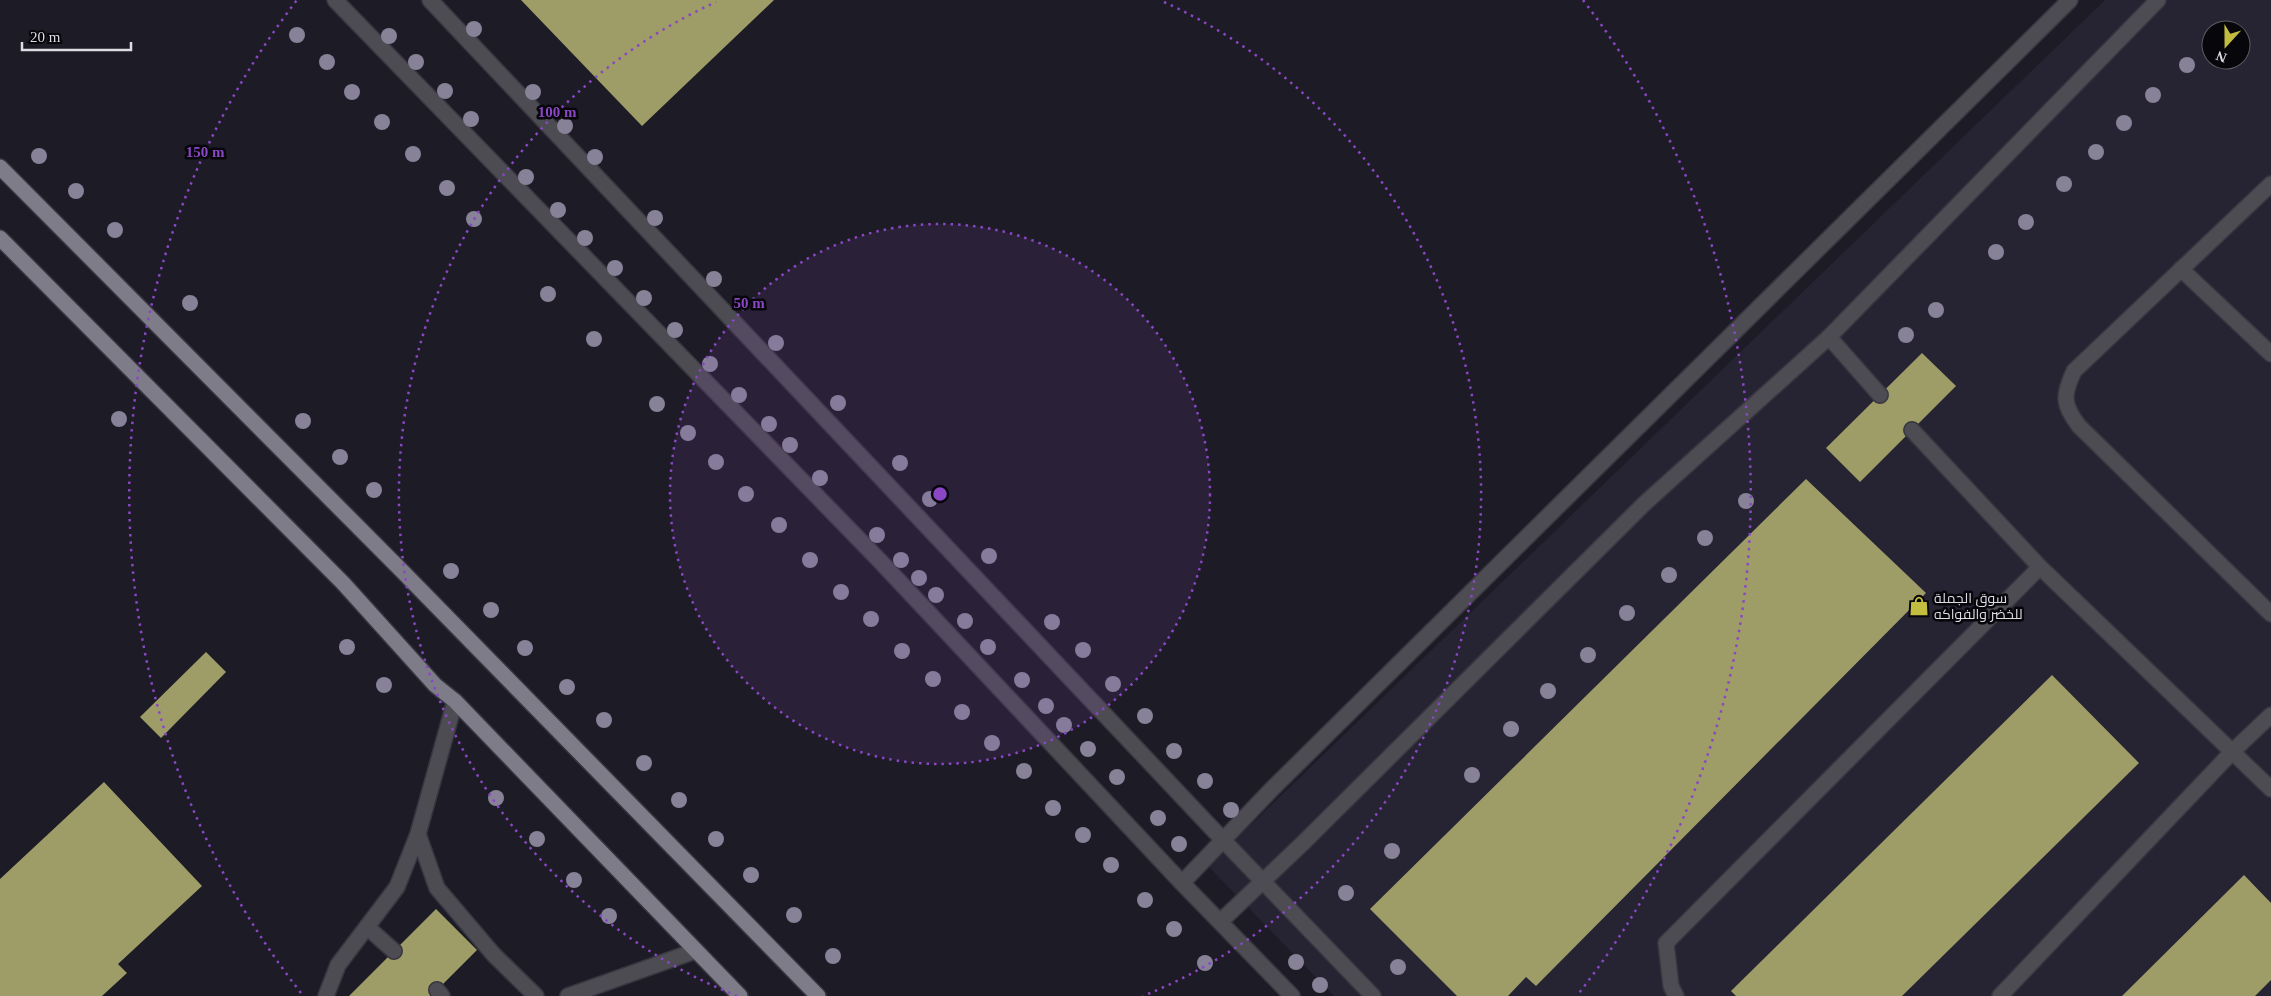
<svg xmlns="http://www.w3.org/2000/svg" width="2271" height="996" font-family="'Times New Roman',Cairo,serif">
<style>
.built{fill:#262333;fill-rule:evenodd}
.building{fill:#9e9d67}
.lines{fill:none;stroke-linecap:round;stroke-linejoin:round}
.service-casing{stroke:#383640;stroke-width:18}
.minor-casing{stroke:#383640;stroke-width:18}
.primary-casing{stroke:#383640;stroke-width:18}
.service{stroke:#4d4c52;stroke-width:15}
.minor{stroke:#4d4c52;stroke-width:15}
.primary{stroke:#7e7c88;stroke-width:15}
.tree{fill:#878297}
.ring{fill:none;stroke:#8a46c5;stroke-width:2.5;stroke-dasharray:2.5 5}
.labels{text-anchor:middle;stroke-width:5;stroke-linejoin:round;paint-order:stroke}
.poi-label{font-size:14px;fill:#dedce4;stroke:#07060a;text-anchor:start}
.centre{fill:#8a46c5;stroke:#07060a;stroke-width:2.5}
.ring-label{font-size:15px;text-anchor:middle;font-weight:bold;fill:#8a46c5;stroke:#07060a;stroke-width:5;stroke-linejoin:round;paint-order:stroke}
</style>
<rect width="100%" height="100%" fill="#1d1b25"/>
<path class="built" d="M2105,0H2271V996H1334L1208,866ZM2211,30H2241V60H2211Z"/>
<g class="building">
<path d="M521,0H774L642,126Z"/>
<path d="M1922,353L1956,386L1860,482L1826,448Z"/>
<path d="M1806,479L1926,593L1536,986L1526,977L1508,996H1457L1370,909Z"/>
<path d="M206,652L226,672L161,738L140,717Z"/>
<path d="M2052,675L2139,763L1902,996H1736L1731,991Z"/>
<path d="M104,782L202,886L118,964L127,973L102,996H0V879Z"/>
<path d="M2244,875L2271,903V980L2255,996H2122Z"/>
<path d="M436,909L477,950L431,996H349Z"/>
</g>
<g class="lines">
<defs>
<g id="service">
<path d="M2271,184L2074,371C2063,395 2062,404 2079,426L2271,614"/>
<path d="M2181,269L2271,354"/>
<path d="M1829,337L1880,395"/>
<path d="M1912,430L2040,567L2271,789"/>
<path d="M418,834L437,888L494,955L536,996"/>
<path d="M367,927L394,951"/>
<path d="M437,990L442,996"/>
<path d="M326,996L338,965L397,887L418,834L455,701"/>
<path d="M568,996L695,951"/>
<path d="M1676,996L1671,986L1666,943L2040,567"/>
<path d="M2000,996L2233,751L2271,715"/>
</g>
<g id="minor">
<path d="M335,0L880,561L1182,883L1292,996"/>
<path d="M430,0L1223,840L1373,996"/>
<path d="M1182,883L1272,789L2070,0"/>
<path d="M1220,922L1303,843L1644,504L1829,337L2158,0"/>
</g>
<g id="primary">
<path d="M0,167L403,572L818,996"/>
<path d="M0,238L343,583L435,685L455,701L740,996"/>
</g>
</defs>
<use href="#service" class="service-casing"/>
<use href="#minor" class="minor-casing"/>
<use href="#primary" class="primary-casing"/>
<use href="#service" class="service"/>
<use href="#minor" class="minor"/>
<use href="#primary" class="primary"/>
</g>
<g class="tree">
<circle cx="474" cy="29" r="8"/>
<circle cx="297" cy="35" r="8"/>
<circle cx="389" cy="36" r="8"/>
<circle cx="327" cy="62" r="8"/>
<circle cx="416" cy="62" r="8"/>
<circle cx="2187" cy="65" r="8"/>
<circle cx="445" cy="91" r="8"/>
<circle cx="352" cy="92" r="8"/>
<circle cx="533" cy="92" r="8"/>
<circle cx="2153" cy="95" r="8"/>
<circle cx="471" cy="119" r="8"/>
<circle cx="382" cy="122" r="8"/>
<circle cx="2124" cy="123" r="8"/>
<circle cx="565" cy="126" r="8"/>
<circle cx="2096" cy="152" r="8"/>
<circle cx="413" cy="154" r="8"/>
<circle cx="39" cy="156" r="8"/>
<circle cx="595" cy="157" r="8"/>
<circle cx="526" cy="177" r="8"/>
<circle cx="2064" cy="184" r="8"/>
<circle cx="447" cy="188" r="8"/>
<circle cx="76" cy="191" r="8"/>
<circle cx="558" cy="210" r="8"/>
<circle cx="655" cy="218" r="8"/>
<circle cx="474" cy="219" r="8"/>
<circle cx="2026" cy="222" r="8"/>
<circle cx="115" cy="230" r="8"/>
<circle cx="585" cy="238" r="8"/>
<circle cx="1996" cy="252" r="8"/>
<circle cx="615" cy="268" r="8"/>
<circle cx="714" cy="279" r="8"/>
<circle cx="548" cy="294" r="8"/>
<circle cx="644" cy="298" r="8"/>
<circle cx="190" cy="303" r="8"/>
<circle cx="1936" cy="310" r="8"/>
<circle cx="675" cy="330" r="8"/>
<circle cx="1906" cy="335" r="8"/>
<circle cx="594" cy="339" r="8"/>
<circle cx="776" cy="343" r="8"/>
<circle cx="710" cy="364" r="8"/>
<circle cx="739" cy="395" r="8"/>
<circle cx="838" cy="403" r="8"/>
<circle cx="657" cy="404" r="8"/>
<circle cx="119" cy="419" r="8"/>
<circle cx="303" cy="421" r="8"/>
<circle cx="769" cy="424" r="8"/>
<circle cx="688" cy="433" r="8"/>
<circle cx="790" cy="445" r="8"/>
<circle cx="340" cy="457" r="8"/>
<circle cx="716" cy="462" r="8"/>
<circle cx="900" cy="463" r="8"/>
<circle cx="820" cy="478" r="8"/>
<circle cx="374" cy="490" r="8"/>
<circle cx="746" cy="494" r="8"/>
<circle cx="930" cy="499" r="8"/>
<circle cx="1746" cy="501" r="8"/>
<circle cx="779" cy="525" r="8"/>
<circle cx="877" cy="535" r="8"/>
<circle cx="1705" cy="538" r="8"/>
<circle cx="989" cy="556" r="8"/>
<circle cx="810" cy="560" r="8"/>
<circle cx="901" cy="560" r="8"/>
<circle cx="451" cy="571" r="8"/>
<circle cx="1669" cy="575" r="8"/>
<circle cx="919" cy="578" r="8"/>
<circle cx="841" cy="592" r="8"/>
<circle cx="936" cy="595" r="8"/>
<circle cx="491" cy="610" r="8"/>
<circle cx="1627" cy="613" r="8"/>
<circle cx="871" cy="619" r="8"/>
<circle cx="965" cy="621" r="8"/>
<circle cx="1052" cy="622" r="8"/>
<circle cx="347" cy="647" r="8"/>
<circle cx="988" cy="647" r="8"/>
<circle cx="525" cy="648" r="8"/>
<circle cx="1083" cy="650" r="8"/>
<circle cx="902" cy="651" r="8"/>
<circle cx="1588" cy="655" r="8"/>
<circle cx="933" cy="679" r="8"/>
<circle cx="1022" cy="680" r="8"/>
<circle cx="1113" cy="684" r="8"/>
<circle cx="384" cy="685" r="8"/>
<circle cx="567" cy="687" r="8"/>
<circle cx="1548" cy="691" r="8"/>
<circle cx="1046" cy="706" r="8"/>
<circle cx="962" cy="712" r="8"/>
<circle cx="1145" cy="716" r="8"/>
<circle cx="604" cy="720" r="8"/>
<circle cx="1064" cy="725" r="8"/>
<circle cx="1511" cy="729" r="8"/>
<circle cx="992" cy="743" r="8"/>
<circle cx="1088" cy="749" r="8"/>
<circle cx="1174" cy="751" r="8"/>
<circle cx="644" cy="763" r="8"/>
<circle cx="1024" cy="771" r="8"/>
<circle cx="1472" cy="775" r="8"/>
<circle cx="1117" cy="777" r="8"/>
<circle cx="1205" cy="781" r="8"/>
<circle cx="496" cy="798" r="8"/>
<circle cx="679" cy="800" r="8"/>
<circle cx="1053" cy="808" r="8"/>
<circle cx="1231" cy="810" r="8"/>
<circle cx="1158" cy="818" r="8"/>
<circle cx="1083" cy="835" r="8"/>
<circle cx="537" cy="839" r="8"/>
<circle cx="716" cy="839" r="8"/>
<circle cx="1179" cy="844" r="8"/>
<circle cx="1392" cy="851" r="8"/>
<circle cx="1111" cy="865" r="8"/>
<circle cx="751" cy="875" r="8"/>
<circle cx="574" cy="880" r="8"/>
<circle cx="1346" cy="893" r="8"/>
<circle cx="1145" cy="900" r="8"/>
<circle cx="794" cy="915" r="8"/>
<circle cx="609" cy="916" r="8"/>
<circle cx="1174" cy="929" r="8"/>
<circle cx="833" cy="956" r="8"/>
<circle cx="1296" cy="962" r="8"/>
<circle cx="1205" cy="963" r="8"/>
<circle cx="1398" cy="967" r="8"/>
<circle cx="1320" cy="985" r="8"/>
</g>
<circle cx="940" cy="494" r="270" fill="#8a46c5" fill-opacity=".12"/>
<g class="ring">
<circle cx="940" cy="494" r="270"/>
<path d="M737 996A541 541 0 0 1 716 2M1164 2A541 541 0 0 1 1143 996"/>
<path d="M301 993A811 811 0 0 1 297 0M1583 0A811 811 0 0 1 1579 993"/>
</g>
<defs>
<symbol id="shop-bare" viewBox="-9 -9 18 18"><path d="M-5-2.5h2.3a2.7 3.5 0 0 1 5.4 0H5L5.5 6h-11ZM-1.5-2.5h3a1.5 2.3 0 0 0-3 0Z" fill="#c2bd3f" stroke="#07060a" stroke-width="2.5" paint-order="stroke"/></symbol>
</defs>
<g fill-rule="evenodd">
<use href="#shop-bare" x="1905" y="592" width="28" height="28"/>
</g>
<g class="labels">
<g class="poi-label">
<text x="1934" y="603">سوق الجملة<tspan x="1934" dy="16">للخضر والفواكه</tspan></text>
</g>
</g>
<circle cx="940" cy="494" r="8" class="centre"/>
<g class="ring-label">
<text x="557" y="117">100 m</text>
<text x="205" y="157">150 m</text>
<text x="749" y="308">50 m</text>
</g>
<g transform="translate(2226 45) rotate(201)"><circle r="24" fill="#07060a" stroke="#5d5c61"/>
<path d="M0-4L9 19L0 12L-9 19Z" fill="#c2bd3f"/>
<text y="-8" font-size="14" font-weight="bold" text-anchor="middle" fill="#dedce4">N</text>
</g>
<path d="M22 42v8h109v-8" fill="none" stroke="#dedce4" stroke-width="2.5"/>
<text x="30" y="42" font-size="15" fill="#dedce4" stroke="#07060a" stroke-width="4" paint-order="stroke">20 m</text>
</svg>
